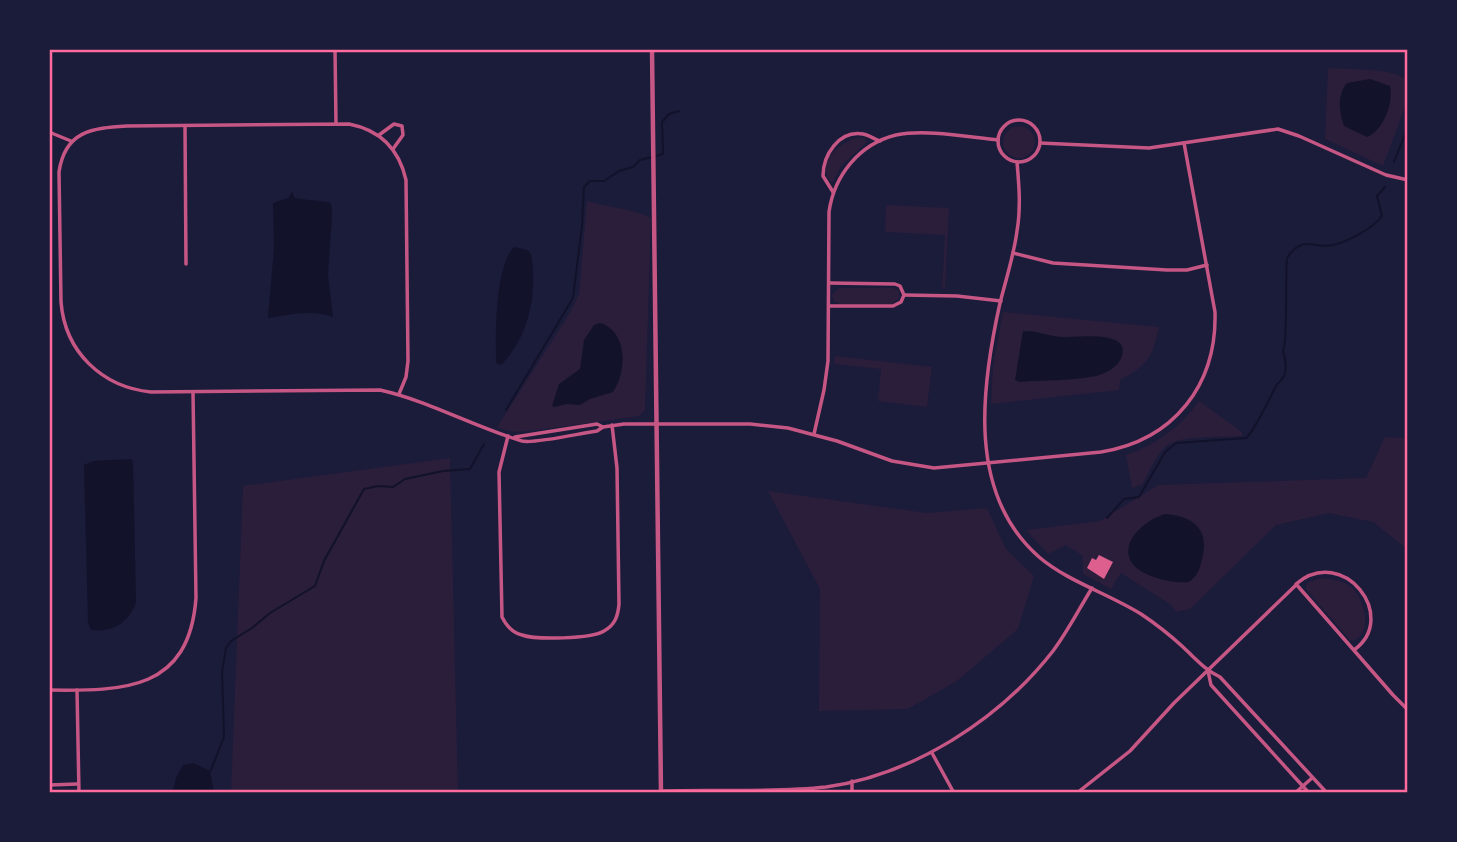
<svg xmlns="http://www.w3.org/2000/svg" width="1457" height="842" font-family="'Golos Text',sans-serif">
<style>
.green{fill:#2a1e3b}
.water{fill:#12122b}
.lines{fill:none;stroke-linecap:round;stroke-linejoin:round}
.stream{stroke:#12122b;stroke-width:2}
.building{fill:#dd5f8e}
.minor{stroke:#c65784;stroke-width:3.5}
.tertiary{stroke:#c65784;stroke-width:4.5}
.neatline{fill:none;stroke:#ff6b9d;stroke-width:2.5}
</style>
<rect width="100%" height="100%" fill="#1b1b3a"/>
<g class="green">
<path d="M1328,68C1349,70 1391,67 1407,80L1408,99L1383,166L1325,139Z"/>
<circle cx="1019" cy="142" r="16"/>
<path d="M856,138H865L867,142L841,166L832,183C814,164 838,144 856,138Z"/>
<path d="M587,201C606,207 635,209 651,218L645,410L640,416L530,431C518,432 508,433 497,427L571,311L579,294Z"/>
<path d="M886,205L949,208L945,289H942L945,235L885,232Z"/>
<path d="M839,288H893L898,290L900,297L892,304H840L834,301L832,295Z"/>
<path d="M1003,312L1159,327C1152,358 1148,365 1120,380L1119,390L991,404L993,365Z"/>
<path d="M835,356L932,367L927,407L878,401L881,369L834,364Z"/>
<path d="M1199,401L1242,432V436C1222,438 1180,434 1165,447C1155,457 1149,473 1142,485L1132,488L1126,455C1155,445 1181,427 1199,401Z"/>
<path d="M1385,437L1408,438V550L1373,522L1329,513L1276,525L1190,609L1176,612L1171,605L1121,573L1111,589L1083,574V556L1066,545L1048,554L1026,530L1100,521L1158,485L1366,478Z"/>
<path d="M450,458L458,793H231L243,486Z"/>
<path d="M768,491L927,513L987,508L1006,549L1034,576L1018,629L957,681L908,709L819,711L820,589Z"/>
<path d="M1320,578C1331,579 1344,580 1352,588C1365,600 1374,634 1352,641L1349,639L1306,589L1307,583Z"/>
</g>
<g class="water">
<path d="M1370,79L1390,86C1394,102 1383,131 1367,137L1344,126C1339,112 1337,94 1347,83Z"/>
<path d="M292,192L295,198C303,200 326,201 331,203L332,215L328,275L333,317C314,309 288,315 268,318L274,248L273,203L288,198Z"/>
<path d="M514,247L527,250L531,254C538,293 529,337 501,365L496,363C496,335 494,269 514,247Z"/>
<path d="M600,323C628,331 627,372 613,392L590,399L580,405L566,404L555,407L552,406L559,384L580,369L584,340L594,325Z"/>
<path d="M1023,331C1036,330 1048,336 1061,337C1073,338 1134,328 1121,358C1118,367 1105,374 1096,376C1072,381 1044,380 1020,382L1015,380Z"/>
<path d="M131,459L133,461L136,602C130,622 112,633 91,630L88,623L84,465L93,461Z"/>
<path d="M1165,514C1196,516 1211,532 1201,563C1199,571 1196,577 1189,582C1173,584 1142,577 1132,563C1118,541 1147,519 1165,514Z"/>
<path d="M193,763L210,771L214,793H172L176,778L183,765Z"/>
</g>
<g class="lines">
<g class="stream">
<path d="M1394,162L1408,127"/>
<path d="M506,410L573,298L582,226L584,187L590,181H604L619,171L633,167L640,160L663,154L662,122L669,114L679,111"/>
<path d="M1107,518L1124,499L1139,497L1165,452L1176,443L1246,438C1254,432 1271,396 1276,386C1279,381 1284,379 1285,373C1287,365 1285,358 1283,351C1288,342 1285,275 1287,258C1303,233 1316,250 1333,245C1349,241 1372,229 1382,216L1377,196L1385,187"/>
<path d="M210,772L224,737L222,672L226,648L231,641L252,628L270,613L315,586L324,561L364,489L378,486L393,487L405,479L443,471L470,469L484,444"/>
</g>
</g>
<path class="building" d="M1099,555L1113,562L1104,579L1087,568L1092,558L1096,560Z"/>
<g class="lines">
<g class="minor">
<path d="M335,49L336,124"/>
<circle cx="1019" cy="141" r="21"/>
<path d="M185,126L186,264"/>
<path d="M49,132L71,141"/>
<path d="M379,135L394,124L402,126L403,135L393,149"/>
<path d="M1040,143L1149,148L1278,129L1299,136L1386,175L1408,180"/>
<path d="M1017,162C1019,185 1021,208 1017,231C1014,255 1006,279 1000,303C981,388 967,494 1039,557C1067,581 1109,594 1141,614C1156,624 1170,635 1183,647C1195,658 1205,670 1220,677L1327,793"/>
<path d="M833,192L823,176C823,155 839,130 863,134C869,135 874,139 880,141"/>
<path d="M1013,253L1053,263L1167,270H1187L1207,265"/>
<path d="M829,283L895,284L900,286L904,295"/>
<path d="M904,295L957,296L1001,301"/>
<path d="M829,306H893L901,302L904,295"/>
<path d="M399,394L406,377L408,361L406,180C399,149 380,130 349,124L127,126C92,128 65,131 59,172L61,302C65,352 102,387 151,392L380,390C429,401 474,427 522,441C535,444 581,433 597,431L603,427"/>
<path d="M814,434L824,390L828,361L829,212C834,176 859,144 896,135C926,129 968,137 998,140"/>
<path d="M508,436L499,472L502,617C506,625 513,633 522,635C536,640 591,639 604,631C615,625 618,616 619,604L617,468L612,425"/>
<path d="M515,437L597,424L603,427L624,424H750L788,428L837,441L892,461L934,468L1101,452C1174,440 1217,385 1215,312L1184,143"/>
<path d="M1354,650C1400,617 1343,544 1296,584L1393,695L1408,710"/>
<path d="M1208,671L1211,685L1309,793"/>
<path d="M49,690C124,691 189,691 196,598L193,392"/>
<path d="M77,690L79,793"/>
<path d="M932,753L954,793"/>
<path d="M49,785L78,784"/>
<path d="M661,791C716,789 772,793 826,787C913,775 999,720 1053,651C1068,631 1079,609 1092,588"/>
<path d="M852,793V781"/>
<path d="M1077,793L1130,751L1174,703L1296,585"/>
<path d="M1295,793L1312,778"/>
</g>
<path class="tertiary" d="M652,49L661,793"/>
</g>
<rect width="1457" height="842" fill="none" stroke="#1b1b3a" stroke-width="102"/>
<rect x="51" y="51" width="1355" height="740" class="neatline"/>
</svg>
